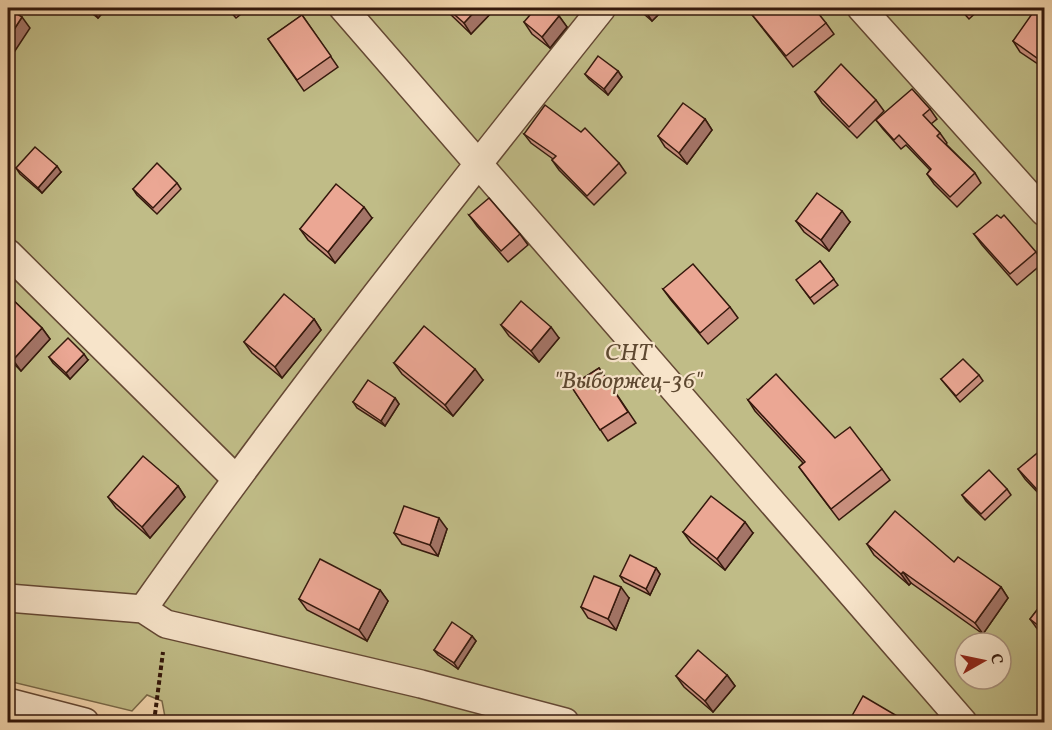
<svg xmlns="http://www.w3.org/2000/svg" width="1052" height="730" font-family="Vollkorn,serif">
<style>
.green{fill:#c0bc87;stroke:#7a6a4a;stroke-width:1.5;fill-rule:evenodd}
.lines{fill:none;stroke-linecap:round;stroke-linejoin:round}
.minor-casing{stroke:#644834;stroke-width:30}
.path{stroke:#34180c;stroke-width:4;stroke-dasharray:4.5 3;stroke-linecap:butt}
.minor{stroke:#f7e4ca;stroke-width:27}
.wall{fill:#ca907f;stroke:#34180c;stroke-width:1.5}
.shaded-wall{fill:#a47568;stroke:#34180c;stroke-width:1.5}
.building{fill:#eba794;stroke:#34180c;stroke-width:1.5}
.labels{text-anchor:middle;stroke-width:4.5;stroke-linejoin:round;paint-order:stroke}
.park-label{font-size:24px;font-style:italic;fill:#5e4931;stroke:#f7e4ca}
</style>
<rect width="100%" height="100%" fill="#f3d6ae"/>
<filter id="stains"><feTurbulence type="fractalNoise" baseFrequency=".00333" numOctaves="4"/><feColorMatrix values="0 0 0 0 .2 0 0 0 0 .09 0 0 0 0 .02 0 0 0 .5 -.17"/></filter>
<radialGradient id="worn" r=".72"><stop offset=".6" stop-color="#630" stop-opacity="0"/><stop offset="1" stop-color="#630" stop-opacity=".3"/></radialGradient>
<path class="green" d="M8,8H1044V722H183L165,717L162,701L147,695L132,711L8,681ZM965,643H1001V679H965Z"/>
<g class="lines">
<defs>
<g id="minor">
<path d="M343,8L963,722"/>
<path d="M861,8L1044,212"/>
<path d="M8,253L235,478"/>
<path d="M8,598L143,609L166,624L421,684L565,722"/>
<path d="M143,609C288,403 445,205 602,8"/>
<path d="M8,702L85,722"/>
</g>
</defs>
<use href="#minor" class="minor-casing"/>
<path class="path" d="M154,722L163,652"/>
<use href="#minor" class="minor"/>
</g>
<g class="wall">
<path d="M85,8H107L98,18Z"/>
<path d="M227,8H249L236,18Z"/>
<path d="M445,8H496L471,34L448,12Z"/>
<path d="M637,8H665L652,21Z"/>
<path d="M959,8H981L969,19Z"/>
<path d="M749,11L826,23L834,34L793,67Z"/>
<path d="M302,15L338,67L304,91L268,39Z"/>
<path d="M559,16L567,27L550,48L532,34L524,22Z"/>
<path d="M1044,18V68L1020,52L1013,41Z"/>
<path d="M618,71L622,77L608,95L589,79L585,74Z"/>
<path d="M815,92L876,100L884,111L857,138L822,103Z"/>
<path d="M930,109L937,119L931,124L940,133L947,143L946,144L975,173L981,183L957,207L934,184L927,174L930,170L906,145L901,149L883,129L876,120Z"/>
<path d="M705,119L712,130L687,164L665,147L658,136Z"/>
<path d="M524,134L619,163L626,173L594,205L559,170L552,160L553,159L531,143Z"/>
<path d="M16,168L61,172L42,193L20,174Z"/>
<path d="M177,183L181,189L157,214L137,195L133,189Z"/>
<path d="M469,215L520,234L528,245L508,262L477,226Z"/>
<path d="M372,218L335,263L308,240L300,229Z"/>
<path d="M796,221L850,222L829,251L804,232Z"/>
<path d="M974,234L1036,252L1043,263L1017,285L982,245Z"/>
<path d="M820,261L838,285L814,304L800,285Z"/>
<path d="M663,289L730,307L738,318L708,344L671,300Z"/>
<path d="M8,295L42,328L50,339L21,371L8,358Z"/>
<path d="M314,319L321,330L282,378L252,353L244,342Z"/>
<path d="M501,325L559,338L539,362L509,336Z"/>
<path d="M49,357L88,360L70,379L53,363Z"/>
<path d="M394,363L483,380L453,416L402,374Z"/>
<path d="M599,368L636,423L608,441L571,386Z"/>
<path d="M979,375L983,381L960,402L941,379Z"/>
<path d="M395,398L399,404L385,426L357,408L353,402Z"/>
<path d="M748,400L882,469L890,480L839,520L799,467L803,463L755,411Z"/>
<path d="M1044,455V499L1025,479L1018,469Z"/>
<path d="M178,486L185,497L150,538L116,508L108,497Z"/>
<path d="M1007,489L1011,495L985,520L966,501L962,495Z"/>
<path d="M447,529L438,556L402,544L394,533Z"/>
<path d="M683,532L753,533L725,570L691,543Z"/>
<path d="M867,544L954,562L1001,587L1008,598L983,634L911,583L909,585L874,555Z"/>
<path d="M656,568L660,574L650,595L624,582L620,576Z"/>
<path d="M380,590L388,601L367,641L307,610L299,599Z"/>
<path d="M629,598L616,630L588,618L581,607Z"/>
<path d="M1044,601V637L1041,634L1030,619Z"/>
<path d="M472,636L476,641L458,669L438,655L434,650Z"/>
<path d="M727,675L735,686L713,712L684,687L676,676Z"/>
</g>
<g class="shaded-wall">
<path d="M91,8H107L98,18Z"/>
<path d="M478,8H496L471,34L464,23Z"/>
<path d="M655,8H665L652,21L648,15Z"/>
<path d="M559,16L567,27L550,48L542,37Z"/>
<path d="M22,17L30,28L9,60L8,58V39Z"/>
<path d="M618,71L622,77L608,95L604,89Z"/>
<path d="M705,119L712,130L687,164L679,153Z"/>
<path d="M57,166L61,172L42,193L38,188Z"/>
<path d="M364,207L372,218L335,263L328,252Z"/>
<path d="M842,211L850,222L829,251L821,240Z"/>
<path d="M314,319L321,330L282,378L275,367Z"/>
<path d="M551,327L559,338L539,362L531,351Z"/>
<path d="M42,328L50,339L21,371L13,360Z"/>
<path d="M84,354L88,360L70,379L66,373Z"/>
<path d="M475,369L483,380L453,416L445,405Z"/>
<path d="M395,398L399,404L385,426L381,421Z"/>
<path d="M178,486L185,497L150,538L142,527Z"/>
<path d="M439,518L447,529L438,556L430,545Z"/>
<path d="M745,522L753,533L725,570L717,559Z"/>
<path d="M656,568L660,574L650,595L646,589Z"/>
<path d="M903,572L911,583L909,585L901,574Z"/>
<path d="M621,587L629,598L616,630L608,619Z"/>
<path d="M1001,587L1008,598L983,634L975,623Z"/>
<path d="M380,590L388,601L367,641L359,630Z"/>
<path d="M472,636L476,641L458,669L454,663Z"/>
<path d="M727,675L735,686L713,712L705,701Z"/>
</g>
<g class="building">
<path d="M8,8L22,17L8,39Z"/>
<path d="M447,8H478L464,23Z"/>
<path d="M536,8H548L559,16L542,37L524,22Z"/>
<path d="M639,8H655L648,15Z"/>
<path d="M753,8H814L826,23L786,56L749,11Z"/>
<path d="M1034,11L1044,18V63L1013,41Z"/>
<path d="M302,15L331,56L297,80L268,39Z"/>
<path d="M598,56L618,71L604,89L585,74Z"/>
<path d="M841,64L876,100L849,127L815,92Z"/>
<path d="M912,89L930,109L923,115L940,133L937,136L975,173L950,197L927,174L931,169L899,135L894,140L876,120Z"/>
<path d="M683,103L705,119L679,153L658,136Z"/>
<path d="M545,105L581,132L585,128L619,163L587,196L552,160L556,156L524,134Z"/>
<path d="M35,147L57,166L38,188L16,168Z"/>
<path d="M157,163L177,183L153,208L133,189Z"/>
<path d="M336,184L364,207L328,252L300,229Z"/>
<path d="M817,193L842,211L821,240L796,221Z"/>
<path d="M489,198L520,234L501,251L469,215Z"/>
<path d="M997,215L1001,218L1004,215L1036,252L1010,274L974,234Z"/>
<path d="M820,261L834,279L810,298L796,280Z"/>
<path d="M693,264L730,307L700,333L663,289Z"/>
<path d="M284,294L314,319L275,367L244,342Z"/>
<path d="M8,295L42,328L13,360L8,355Z"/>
<path d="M521,301L551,327L531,351L501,325Z"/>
<path d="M424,326L475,369L445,405L394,363Z"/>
<path d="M68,338L84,354L66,373L49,357Z"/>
<path d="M963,359L979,375L956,396L941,379Z"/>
<path d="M599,368L628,412L600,430L571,386Z"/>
<path d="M776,374L835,438L850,427L882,469L831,509L799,467L805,462L748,400Z"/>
<path d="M368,380L395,398L381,421L353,402Z"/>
<path d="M1041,450L1044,455V497L1018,469Z"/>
<path d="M143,456L178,486L142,527L108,497Z"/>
<path d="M989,470L1007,489L981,514L962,495Z"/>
<path d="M711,496L745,522L717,559L683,532Z"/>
<path d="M404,506L439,518L430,545L394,533Z"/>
<path d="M895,511L954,562L958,557L1001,587L975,623L903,572L901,574L867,544Z"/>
<path d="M630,555L656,568L646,589L620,576Z"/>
<path d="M320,559L380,590L359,630L299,599Z"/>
<path d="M594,576L621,587L608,619L581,607Z"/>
<path d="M1044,601V630L1030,619Z"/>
<path d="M452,622L472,636L454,663L434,650Z"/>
<path d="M698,650L727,675L705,701L676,676Z"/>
<path d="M863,696L909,723H848Z"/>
</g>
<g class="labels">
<g class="park-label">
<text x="628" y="360">СНТ<tspan x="628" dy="28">"Выборжец-36"</tspan></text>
</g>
</g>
<rect width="1052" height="730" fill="none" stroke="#f3d6ae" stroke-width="30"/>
<rect x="9" y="9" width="1034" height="712" fill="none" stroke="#34180c" stroke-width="3"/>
<rect x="15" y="15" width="1022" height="700" fill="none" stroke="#34180c" stroke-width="1.5"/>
<g transform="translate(983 661) rotate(81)"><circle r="28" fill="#f7e4ca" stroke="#a9927e" stroke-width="1.5"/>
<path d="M0-4.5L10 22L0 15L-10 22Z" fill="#8f2418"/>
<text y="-9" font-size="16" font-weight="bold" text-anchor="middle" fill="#34180c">С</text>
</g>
<rect width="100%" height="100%" filter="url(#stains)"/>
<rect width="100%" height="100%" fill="url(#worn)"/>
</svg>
